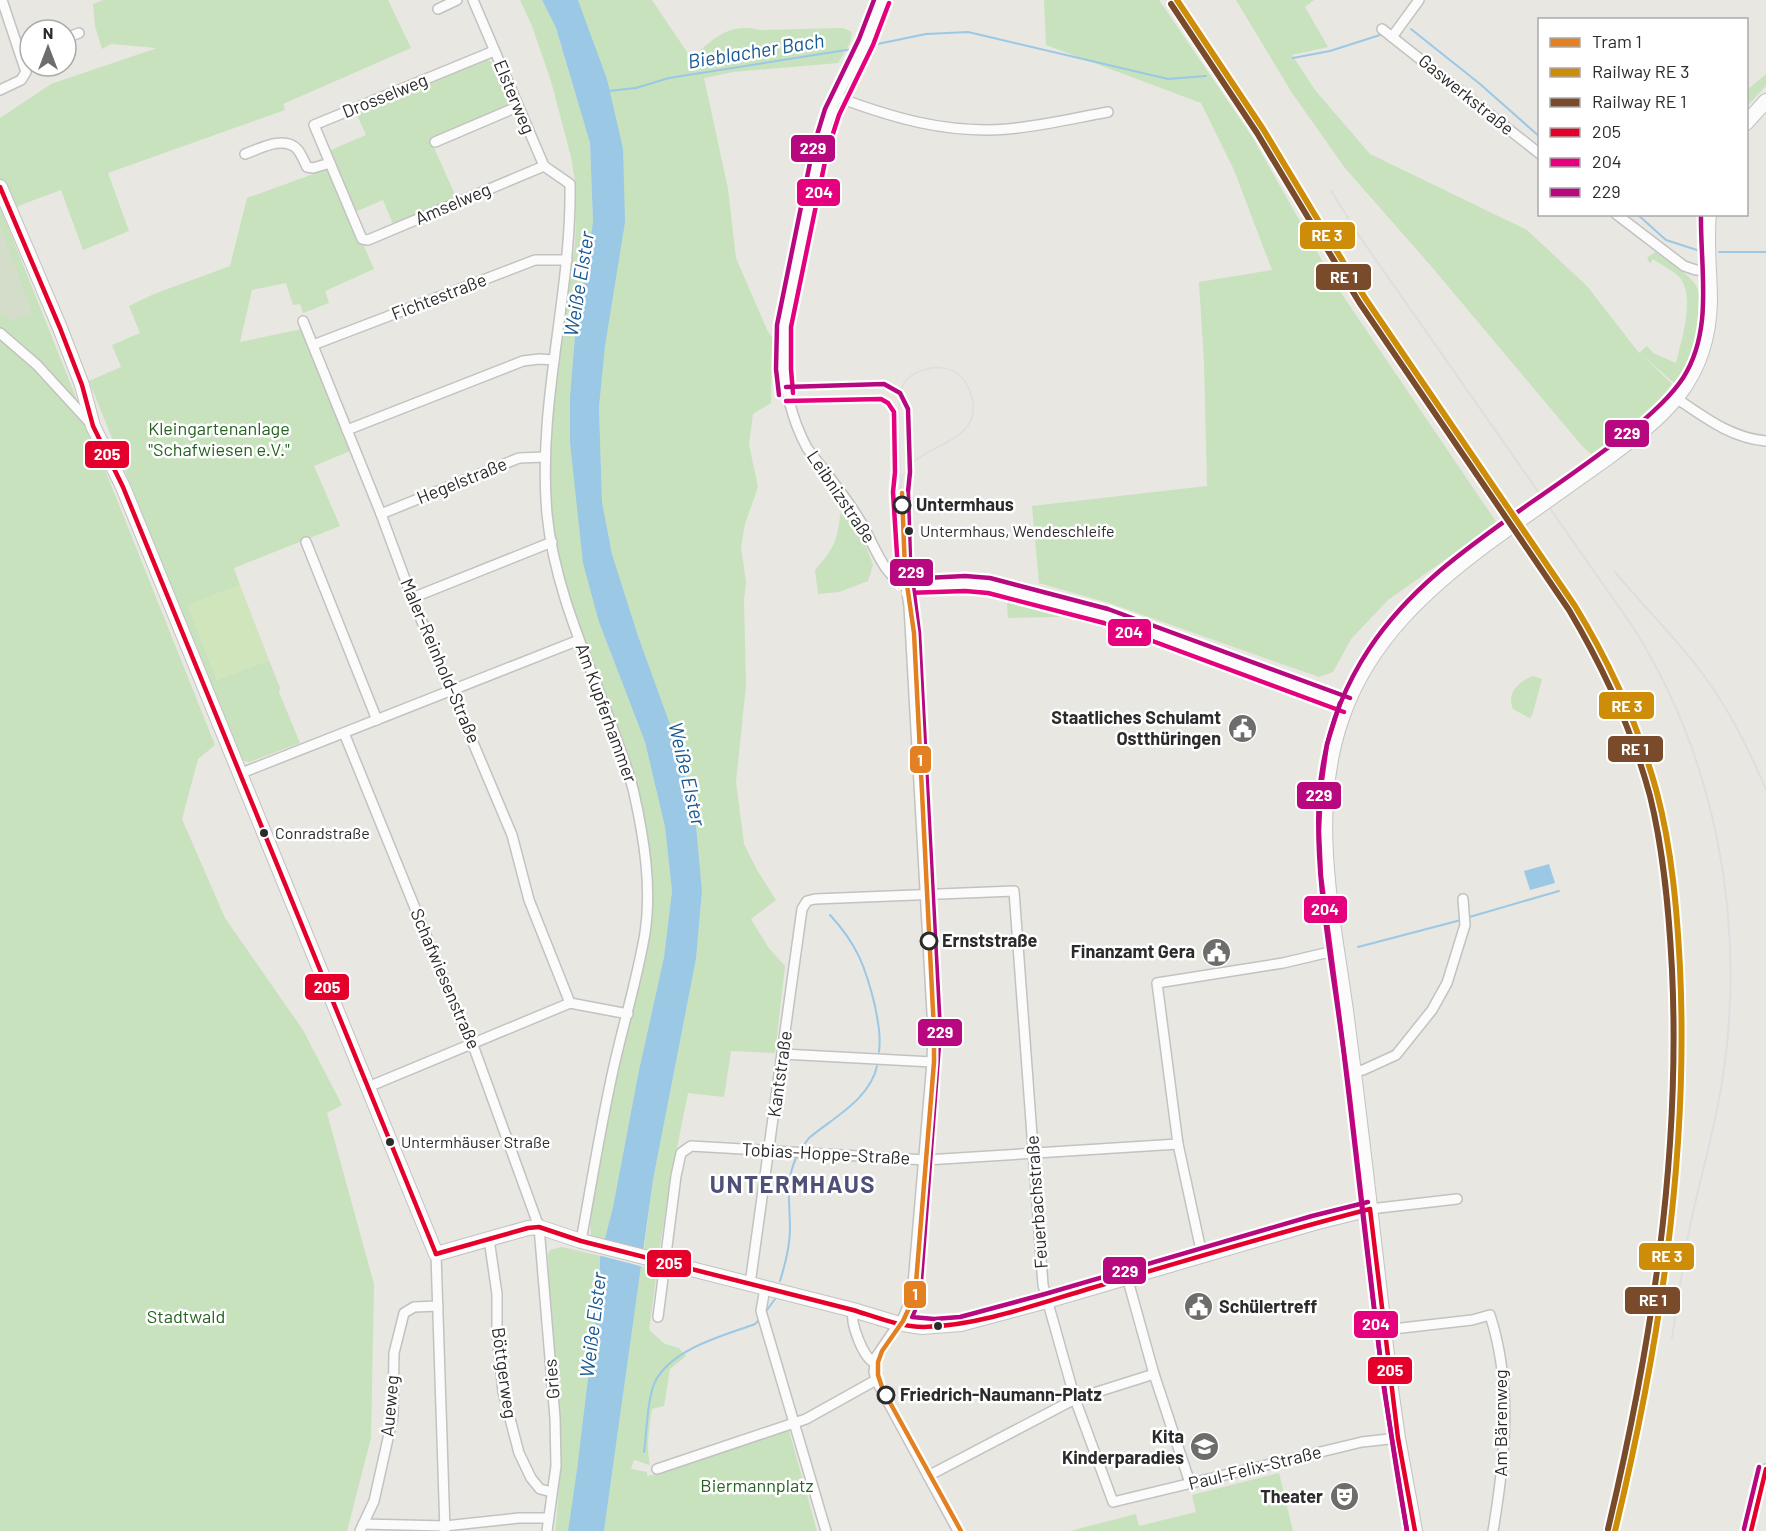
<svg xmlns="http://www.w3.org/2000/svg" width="1766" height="1531" font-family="Barlow,sans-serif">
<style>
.green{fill:#c7e2bd}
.cemetery{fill:#d3ddca}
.pitch{fill:#d0e5bb}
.water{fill:#9ac8e5}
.pier{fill:#e8e7e2}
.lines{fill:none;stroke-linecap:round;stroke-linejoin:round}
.stream{stroke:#9ac8e5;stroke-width:2}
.street-casing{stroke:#c2c2c1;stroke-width:12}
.secondary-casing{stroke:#c2c2c1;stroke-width:16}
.street{stroke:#fcfbfb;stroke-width:9}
.secondary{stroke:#fcfbfb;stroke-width:14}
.tram{stroke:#dededf;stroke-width:1.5}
.rail{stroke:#dededf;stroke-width:2}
.secondary-bridge-casing{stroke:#c2c2c1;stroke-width:16;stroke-linecap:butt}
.secondary-bridge{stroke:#fcfbfb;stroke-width:14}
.bus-1-casing{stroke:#fff;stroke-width:9}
.bus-2-casing{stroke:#fff;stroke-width:9}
.bus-3-casing{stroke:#fff;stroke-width:9}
.bus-1{stroke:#e4002b;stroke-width:4.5}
.bus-2{stroke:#e5007d;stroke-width:4.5}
.bus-3{stroke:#b7087f;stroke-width:4.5}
.rail-1-casing{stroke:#fff;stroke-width:10}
.rail-2-casing{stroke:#fff;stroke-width:10}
.rail-1{stroke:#ce8d09;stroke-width:6}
.rail-2{stroke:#7a4b2a;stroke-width:6}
.tram-1-casing{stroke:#fff;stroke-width:9}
.tram-1{stroke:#e38022;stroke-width:4.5}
.stop-dot{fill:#fff;stroke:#2b2b2b;stroke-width:3}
.bus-dot{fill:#2b2b2b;stroke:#fff;stroke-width:2}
.labels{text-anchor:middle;stroke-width:5;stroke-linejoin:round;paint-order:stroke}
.bus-label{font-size:16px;fill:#2b2b2b;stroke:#fff;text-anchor:start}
.street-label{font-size:18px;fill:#2b2b2b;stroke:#fff}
.park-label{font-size:18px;fill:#256320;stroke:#fff}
.stop-label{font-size:18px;font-weight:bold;fill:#2b2b2b;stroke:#fff;text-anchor:start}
.poi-label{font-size:18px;font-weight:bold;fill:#2b2b2b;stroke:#fff;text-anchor:end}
.water-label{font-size:20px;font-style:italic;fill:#175792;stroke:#fff}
.district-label{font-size:24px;font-weight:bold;letter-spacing:1.5px;fill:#4e5078;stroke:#fff}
.line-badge{stroke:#fff;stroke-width:2}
.badge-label{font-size:16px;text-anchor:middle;font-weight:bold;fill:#fff}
</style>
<rect width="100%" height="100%" fill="#e8e7e2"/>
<g class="green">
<path d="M103,0H388L411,48L283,104L285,110L108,173L129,231L83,250L61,190L2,212L215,745L198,759L182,819L225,918L303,1030L342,1105L327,1113L374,1284L371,1438L347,1531H0V118L51,84L157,48L111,44L102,49L95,26L93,4Z"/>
<path d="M520,0H542L556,28L590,143L593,222L575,336L570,396V442L599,622L645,742L665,827L672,891L664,957L638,1075L613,1207L605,1239L591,1236L590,1222L592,1197L615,1076L649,929L644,828L580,634L564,582L556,545L551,509L549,444L561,334L575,244L576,212L575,181L571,157L551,81L532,26Z"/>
<path d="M578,0H652L691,58C713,40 728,22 759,30L843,28L852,32L850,43L838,63L733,72L704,78L728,189L736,258L768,332L772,337L771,403L753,414L749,445L758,487L745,524L741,547L746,582L744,600L746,685L736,782L744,844L757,870L776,900L751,919L768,947L785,966L775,1053L731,1051L724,1097L688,1093L670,1182L659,1253L644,1249L653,1180L696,959L702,891L695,814L675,738L638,636L612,554L602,502L599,407L623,148L607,79Z"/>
<path d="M1044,0H1159L1253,138L1337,287L1497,523L1388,600L1351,639L1333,672L1319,677L1109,603L1039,583L1032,506L1207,486L1204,362L1199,282L1272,270L1234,170L1201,103L1046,45Z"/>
<path d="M1236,0H1314L1305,7L1328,47L1292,55L1315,90L1370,154L1527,230L1587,286L1639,353L1647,346L1653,353L1676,363C1681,341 1695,300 1681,279C1675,271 1661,265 1653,259L1650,264L1647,258L1655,252C1666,260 1688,273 1695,284C1707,302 1699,346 1689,365C1686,372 1680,378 1675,384L1640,353L1672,384C1651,413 1620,434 1591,454L1583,447L1431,266L1345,168L1292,93Z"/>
<path d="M486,59L496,65L513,105L431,141L456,197L393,224L383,200L355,212L331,150L366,135L356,113Z"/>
<path d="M1766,74V86L1747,106V90Z"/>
<path d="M330,168L374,269L325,291L329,303L303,313L300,304L293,305L286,283L252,290L240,342L302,329L350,451L314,466L340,526L234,568L240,585L188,605L217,680L269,660L280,688L279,692L300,743L249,762L241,760L89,381L121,367L112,345L140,333L129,306L154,294L230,266L247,198Z"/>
<path d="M845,510L865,544L873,565L868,581L839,592L818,594L815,570C832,551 838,541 840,515Z"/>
<path d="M1007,602L1061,617L1008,618Z"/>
<path d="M1533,676L1542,679L1532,716L1530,717L1531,719L1513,709C1506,693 1519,681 1533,676Z"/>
<path d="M562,1247L601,1256L600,1278L577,1469L568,1531H555C564,1459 557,1399 551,1328C549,1303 549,1278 548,1254L550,1250Z"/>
<path d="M641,1265L657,1270L649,1330L665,1344L679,1348L686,1356L670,1369L664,1406L652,1409C649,1428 646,1446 650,1465L634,1460L631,1469L647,1472V1476L652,1475L788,1427L817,1531H604Z"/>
<path d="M1279,1473L1293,1531H1070L1136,1514L1139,1526L1196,1512L1192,1495Z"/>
</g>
<path class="cemetery" d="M0,225L33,313L12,320L0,315Z"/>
<path class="pitch" d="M240,585L269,660L217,680L188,605Z"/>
<g class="water">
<path d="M542,0H578L607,79L623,148L625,222L605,346L599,407L602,502L612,554L638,636L675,738L695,814L702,891L696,959L653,1180L604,1531H568L577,1469L600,1278V1258L613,1207L638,1075L664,957L672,891L665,827L645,742L599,622L583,563L570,442V396L575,336L593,222L590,143L556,28Z"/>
<path d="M1549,864L1555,883L1530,890L1524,871Z"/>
</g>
<path class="pier" d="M602,1239L646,1250L644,1267L598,1255Z"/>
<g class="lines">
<g class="stream">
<path d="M1411,29L1480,84L1540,137"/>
<path d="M868,46L926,34L968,32L1168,79L1206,76"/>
<path d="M1293,58L1330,51L1380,35"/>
<path d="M608,91L636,88L669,78L859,48"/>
<path d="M1637,214L1666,240L1697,250"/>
<path d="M1719,252H1766"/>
<path d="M830,915C857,944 866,968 875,1006C878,1022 881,1036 879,1052"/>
<path d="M1466,918L1559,891"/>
<path d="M1358,947L1461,920"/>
<path d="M803,1146L809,1138C833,1118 870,1099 877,1066"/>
<path d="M780,1281C785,1265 790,1247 790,1229C790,1204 785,1182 796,1158"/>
<path d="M767,1310L775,1299"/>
<path d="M644,1452C647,1432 647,1394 657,1378C677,1347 723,1336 755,1324L760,1319"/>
</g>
<defs>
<g id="street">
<path d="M473,0L544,166L570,184C572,294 537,403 547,514C554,586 585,653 610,721C618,744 628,768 634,793C644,838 652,887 645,933C637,981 622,1028 612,1075C600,1130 591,1186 581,1241"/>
<path d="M882,0L866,42L837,97L827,122C817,160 810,200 802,238C786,312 769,377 807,448C824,471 844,494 859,519C873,540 881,574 906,586L909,606L933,1031L932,1062L912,1296L904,1316L876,1357L874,1372L876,1380L958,1531"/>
<path d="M438,9L457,0"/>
<path d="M1382,29L1540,154"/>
<path d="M1392,37L1419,0"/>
<path d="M66,38L79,33"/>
<path d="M494,51L314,125L362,239L368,240L544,166"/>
<path d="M0,90L21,80L26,72L2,0"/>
<path d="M837,97C893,118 947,134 1008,129C1041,126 1075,118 1108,112"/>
<path d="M435,142L517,107"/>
<path d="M245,154C259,149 284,135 297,149C301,153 304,161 307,167L313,168L330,163"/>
<path d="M1616,214L1684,266L1696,270H1709"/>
<path d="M303,321L381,514L412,598L512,835L529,900L570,1003"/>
<path d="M0,333L37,365L91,424"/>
<path d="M313,345L535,260H567"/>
<path d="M1676,398C1704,417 1731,438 1766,441"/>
<path d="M347,430L523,361L539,359L554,360"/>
<path d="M381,514L519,458L545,457"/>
<path d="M306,542L377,720"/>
<path d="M906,586C937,586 969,580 1001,588L1106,616L1347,705"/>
<path d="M412,598L552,542"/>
<path d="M344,733L467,1036L474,1048L539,1227L555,1418L556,1466L547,1531"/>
<path d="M239,774L579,640"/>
<path d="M783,1054L932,1062"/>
<path d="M1354,1071L1363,1070L1396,1055L1432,1010L1447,983L1465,925L1463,899"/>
<path d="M368,1087L570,1003L628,1014"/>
<path d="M1370,1209L1457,1199"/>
<path d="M489,1239L497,1294V1334L503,1392L519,1453L531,1478L540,1489L552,1492"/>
<path d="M436,1254L445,1531"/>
<path d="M1202,1255L1178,1144L1157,983L1283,963L1338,950"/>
<path d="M1127,1277L1154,1374L1190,1483"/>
<path d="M750,1284L802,909L807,901L815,899L1014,891L1043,1285L1075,1399L1113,1502L1362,1442L1398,1438"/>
<path d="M765,1288L761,1311L826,1531"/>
<path d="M853,1310C850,1323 863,1358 875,1363"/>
<path d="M658,1317L676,1176L681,1153L691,1146L926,1160L1178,1144"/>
<path d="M1384,1330L1472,1320L1490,1315C1513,1386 1505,1459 1493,1531"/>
<path d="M657,1469L806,1419L876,1380"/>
<path d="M1766,1469V1473"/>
<path d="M928,1476L1075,1399L1154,1374"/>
<path d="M363,1524L445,1526L519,1518H547"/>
<path d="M360,1531L374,1501L393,1416L394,1353L404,1313L414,1307L438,1306"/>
</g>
<g id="secondary">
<path d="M1746,123L1766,101"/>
<path d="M0,187L60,328L82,385L93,426L123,487L436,1254L528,1228L539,1227L581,1241L853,1310L896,1323L922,1327L961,1324L1047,1301L1314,1223L1370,1209"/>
<path d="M1606,459C1666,416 1708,380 1710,302C1710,273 1706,244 1709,214"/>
<path d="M1415,1531L1398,1438L1390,1382C1377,1266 1364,1150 1349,1034C1337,931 1306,820 1342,718C1368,641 1428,587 1492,540"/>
</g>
</defs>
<use href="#street" class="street-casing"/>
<use href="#secondary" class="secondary-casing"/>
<use href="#street" class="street"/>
<use href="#secondary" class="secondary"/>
<path class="tram" d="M901,559L899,497C900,484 902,473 912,463C932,444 978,440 973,402C971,391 967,381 958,374C950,368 938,366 927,369C918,371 910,375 904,383C894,398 900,472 902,493"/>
<g class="rail">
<path d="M1331,191L1362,240L1633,627C1714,756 1744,911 1725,1062C1718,1117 1702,1171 1690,1226C1683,1263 1678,1300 1672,1338"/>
<path d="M1615,572C1643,606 1676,638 1702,673C1729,709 1749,749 1766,790"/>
</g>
<defs>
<path id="secondary-bridge" d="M1492,540L1606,459"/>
</defs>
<use href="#secondary-bridge" class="secondary-bridge-casing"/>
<use href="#secondary-bridge" class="secondary-bridge"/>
<defs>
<g id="bus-1">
<path d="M0,187L60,328L82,385L93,426L123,487L436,1254"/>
<path d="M1370,1209L1398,1438L1415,1531"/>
<path d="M436,1254L528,1228L539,1227L581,1241L853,1310C876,1317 900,1327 924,1327C977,1326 1038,1304 1088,1289C1182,1262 1275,1233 1370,1209"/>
<path d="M1751,1531L1766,1469"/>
</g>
<g id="bus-2">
<path d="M793,393L791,369V327L827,152L839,115L873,45L889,3"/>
<path d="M786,401L881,399L888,403L894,412L895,472L893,492L899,586"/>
<path d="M906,593L965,591L988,593L1104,623L1344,712"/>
<path d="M1340,703L1327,744L1321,788L1319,831L1321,876L1349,1090L1383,1383L1407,1531"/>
</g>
<g id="bus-3">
<path d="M786,387L884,384L900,393L908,409L910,472L908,492L910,561L919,633L940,1031L921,1281L915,1310L912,1317L934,1319L960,1317L1045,1294L1312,1216L1368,1202"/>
<path d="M779,395L776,369L777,325L813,148L825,109L859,39L874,0"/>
<path d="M906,579L965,576L990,578L1108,609L1350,698"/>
<path d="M1744,1529L1759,1467"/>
<path d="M1407,1531C1379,1376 1364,1220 1345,1064C1335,976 1314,884 1319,796C1323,742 1340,693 1369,649C1409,588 1468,547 1526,506C1564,480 1602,453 1638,425C1654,411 1671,396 1683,378C1714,330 1700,268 1701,214"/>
</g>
</defs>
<use href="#bus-1" class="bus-1-casing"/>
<use href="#bus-2" class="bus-2-casing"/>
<use href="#bus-3" class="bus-3-casing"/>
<use href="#bus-1" class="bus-1"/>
<use href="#bus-2" class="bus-2"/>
<use href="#bus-3" class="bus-3"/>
<defs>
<path id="rail-1" d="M1177,0L1263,129L1365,298L1575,606C1611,665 1639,726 1657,793C1672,850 1677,910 1680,968C1689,1157 1659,1348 1615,1531"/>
<path id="rail-2" d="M1171,4L1257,133L1359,302L1569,610C1604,669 1632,729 1650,796C1664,853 1669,912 1672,970C1681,1158 1651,1347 1608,1529"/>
</defs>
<use href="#rail-1" class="rail-1-casing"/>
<use href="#rail-2" class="rail-2-casing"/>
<use href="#rail-1" class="rail-1"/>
<use href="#rail-2" class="rail-2"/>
<defs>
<path id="tram-1" d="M902,493L905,571L914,633L934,1031V1062L915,1295L903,1321L882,1351L878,1362V1375L883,1390L961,1531"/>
</defs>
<use href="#tram-1" class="tram-1-casing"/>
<use href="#tram-1" class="tram-1"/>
</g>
<defs>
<symbol id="civic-disc" viewBox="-11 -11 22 22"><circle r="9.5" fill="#6d6d6b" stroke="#fff"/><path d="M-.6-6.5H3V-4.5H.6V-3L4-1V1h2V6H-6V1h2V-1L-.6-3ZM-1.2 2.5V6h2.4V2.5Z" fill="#fff"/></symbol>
<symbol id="school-disc" viewBox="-11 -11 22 22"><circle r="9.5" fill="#6d6d6b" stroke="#fff"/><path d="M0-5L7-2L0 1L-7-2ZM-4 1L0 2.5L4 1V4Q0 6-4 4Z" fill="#fff"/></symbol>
<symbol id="theatre-disc" viewBox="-11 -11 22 22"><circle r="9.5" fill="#6d6d6b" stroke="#fff"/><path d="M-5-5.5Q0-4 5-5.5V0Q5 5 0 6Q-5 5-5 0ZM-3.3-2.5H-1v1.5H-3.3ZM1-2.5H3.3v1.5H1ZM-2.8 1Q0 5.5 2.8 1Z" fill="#fff"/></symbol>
</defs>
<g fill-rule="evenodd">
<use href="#civic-disc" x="1226" y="712" width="33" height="33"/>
<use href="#civic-disc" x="1200" y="936" width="33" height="33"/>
<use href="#civic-disc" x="1182" y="1290" width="33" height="33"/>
<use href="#school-disc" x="1188" y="1430" width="33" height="33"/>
<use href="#theatre-disc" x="1328" y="1480" width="33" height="33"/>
</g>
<g class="stop-dot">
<circle cx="902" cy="505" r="8"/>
<circle cx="929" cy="941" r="8"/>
<circle cx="886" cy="1395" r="8"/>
</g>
<g class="bus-dot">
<circle cx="909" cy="531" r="5"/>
<circle cx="264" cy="833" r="5"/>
<circle cx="390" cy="1142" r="5"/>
<circle cx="938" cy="1326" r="5"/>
</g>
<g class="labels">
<g class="bus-label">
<text x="920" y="537">Untermhaus, Wendeschleife</text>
<text x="275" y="839">Conradstraße</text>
<text x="401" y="1148">Untermhäuser Straße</text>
</g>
<g class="street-label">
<text transform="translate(1466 95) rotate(39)" y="6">Gaswerkstraße</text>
<text transform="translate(385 96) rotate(-22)" y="6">Drosselweg</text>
<text transform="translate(514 97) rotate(67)" y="6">Elsterweg</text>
<text transform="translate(453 204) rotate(-23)" y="6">Amselweg</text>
<text transform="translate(439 297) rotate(-21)" y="6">Fichtestraße</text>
<text transform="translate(462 481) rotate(-22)" y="6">Hegelstraße</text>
<text transform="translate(841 497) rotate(56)" y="6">Leibnizstraße</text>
<text transform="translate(440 661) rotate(67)" y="6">Maler-Reinhold-Straße</text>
<text transform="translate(606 713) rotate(70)" y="6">Am Kupferhammer</text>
<text transform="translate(445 979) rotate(67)" y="6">Schafwiesenstraße</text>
<text transform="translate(780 1074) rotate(-82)" y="6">Kantstraße</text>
<text transform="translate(826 1154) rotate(3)" y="6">Tobias-Hoppe-Straße</text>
<text transform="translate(1037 1202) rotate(-94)" y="6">Feuerbachstraße</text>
<text transform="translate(504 1373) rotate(82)" y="6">Böttgerweg</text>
<text transform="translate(552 1379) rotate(-95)" y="6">Gries</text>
<text transform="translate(390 1406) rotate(-85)" y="6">Aueweg</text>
<text transform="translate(1501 1423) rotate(-90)" y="6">Am Bärenweg</text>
<text transform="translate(1255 1468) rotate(-14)" y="6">Paul-Felix-Straße</text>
</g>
<g class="park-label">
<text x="219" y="435">Kleingartenanlage<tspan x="219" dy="21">"Schafwiesen e.V."</tspan></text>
<text x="186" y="1323">Stadtwald</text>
<text x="757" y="1492">Biermannplatz</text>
</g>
<g class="stop-label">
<text x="916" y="511">Untermhaus</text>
<text x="942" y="947">Ernststraße</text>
<text x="900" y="1401">Friedrich-Naumann-Platz</text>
</g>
<g class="poi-label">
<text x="1221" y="724">Staatliches Schulamt<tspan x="1221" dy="21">Ostthüringen</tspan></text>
<text x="1195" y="958">Finanzamt Gera</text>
<text x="1219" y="1313" text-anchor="start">Schülertreff</text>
<text x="1184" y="1443">Kita<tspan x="1184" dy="21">Kinderparadies</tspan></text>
<text x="1323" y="1503">Theater</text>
</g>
<g class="water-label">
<text transform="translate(756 51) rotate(-9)" y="7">Bieblacher Bach</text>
<text transform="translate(579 284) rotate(-81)" y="7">Weiße Elster</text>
<text transform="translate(687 774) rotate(77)" y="7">Weiße Elster</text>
<text transform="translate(593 1325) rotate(-83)" y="7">Weiße Elster</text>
</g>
<g class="district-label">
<text x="793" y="1193">UNTERMHAUS</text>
</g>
</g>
<g class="line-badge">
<rect x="790" y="134" width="46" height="29" rx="6" fill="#b7087f"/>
<rect x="796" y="178" width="45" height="29" rx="6" fill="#e5007d"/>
<rect x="1299" y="221" width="57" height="29" rx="6" fill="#ce8d09"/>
<rect x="1315" y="263" width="57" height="28" rx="6" fill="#7a4b2a"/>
<rect x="1604" y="419" width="46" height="29" rx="6" fill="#b7087f"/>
<rect x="84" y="440" width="46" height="29" rx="6" fill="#e4002b"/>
<rect x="889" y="558" width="45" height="29" rx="6" fill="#b7087f"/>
<rect x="1107" y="618" width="45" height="29" rx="6" fill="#e5007d"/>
<rect x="1598" y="691" width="57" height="29" rx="6" fill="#ce8d09"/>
<rect x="1607" y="735" width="57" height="28" rx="6" fill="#7a4b2a"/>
<rect x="909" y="745" width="23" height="29" rx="6" fill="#e38022"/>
<rect x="1296" y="781" width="46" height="29" rx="6" fill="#b7087f"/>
<rect x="1303" y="895" width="45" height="29" rx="6" fill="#e5007d"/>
<rect x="304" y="973" width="46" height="28" rx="6" fill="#e4002b"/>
<rect x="917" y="1018" width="46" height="29" rx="6" fill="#b7087f"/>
<rect x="1638" y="1242" width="57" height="29" rx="6" fill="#ce8d09"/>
<rect x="646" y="1249" width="46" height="29" rx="6" fill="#e4002b"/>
<rect x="1102" y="1256" width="45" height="29" rx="6" fill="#b7087f"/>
<rect x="903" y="1280" width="24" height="29" rx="6" fill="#e38022"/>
<rect x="1624" y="1286" width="57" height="29" rx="6" fill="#7a4b2a"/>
<rect x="1353" y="1310" width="46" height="29" rx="6" fill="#e5007d"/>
<rect x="1367" y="1356" width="46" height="29" rx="6" fill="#e4002b"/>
</g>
<g class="badge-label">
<text x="813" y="154">229</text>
<text x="819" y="198">204</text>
<text x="1327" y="241">RE 3</text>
<text x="1344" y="283">RE 1</text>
<text x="1627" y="439">229</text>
<text x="107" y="460">205</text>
<text x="911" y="578">229</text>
<text x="1129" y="638">204</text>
<text x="1627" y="712">RE 3</text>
<text x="1635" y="755">RE 1</text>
<text x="920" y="766">1</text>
<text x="1319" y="801">229</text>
<text x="1325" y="915">204</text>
<text x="327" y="993">205</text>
<text x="940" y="1038">229</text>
<text x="1667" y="1262">RE 3</text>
<text x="669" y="1269">205</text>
<text x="1125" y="1277">229</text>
<text x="915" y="1300">1</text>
<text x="1653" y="1306">RE 1</text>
<text x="1376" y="1330">204</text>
<text x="1390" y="1376">205</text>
</g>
<rect x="1538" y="18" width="210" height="198" fill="#ffffff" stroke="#aaaaaa" stroke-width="1.5"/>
<rect x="1550" y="38" width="30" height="9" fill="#e38022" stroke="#aaaaaa" stroke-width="1.5"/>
<text x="1592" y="48" font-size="18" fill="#2b2b2b">Tram 1</text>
<rect x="1550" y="68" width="30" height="9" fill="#ce8d09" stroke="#aaaaaa" stroke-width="1.5"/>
<text x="1592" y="78" font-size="18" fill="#2b2b2b">Railway RE 3</text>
<rect x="1550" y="98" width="30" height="9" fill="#7a4b2a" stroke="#aaaaaa" stroke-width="1.5"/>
<text x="1592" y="108" font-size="18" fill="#2b2b2b">Railway RE 1</text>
<rect x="1550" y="128" width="30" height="9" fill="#e4002b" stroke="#aaaaaa" stroke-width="1.5"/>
<text x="1592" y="138" font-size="18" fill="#2b2b2b">205</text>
<rect x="1550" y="158" width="30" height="9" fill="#e5007d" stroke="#aaaaaa" stroke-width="1.5"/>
<text x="1592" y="168" font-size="18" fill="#2b2b2b">204</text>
<rect x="1550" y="188" width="30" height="9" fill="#b7087f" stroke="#aaaaaa" stroke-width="1.5"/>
<text x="1592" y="198" font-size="18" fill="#2b2b2b">229</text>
<g transform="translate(48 48)"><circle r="28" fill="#ffffff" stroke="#aaaaaa" stroke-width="1.5"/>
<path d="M0-4.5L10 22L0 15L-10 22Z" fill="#6d6d6b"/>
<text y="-9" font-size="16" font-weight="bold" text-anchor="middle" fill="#2b2b2b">N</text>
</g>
</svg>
